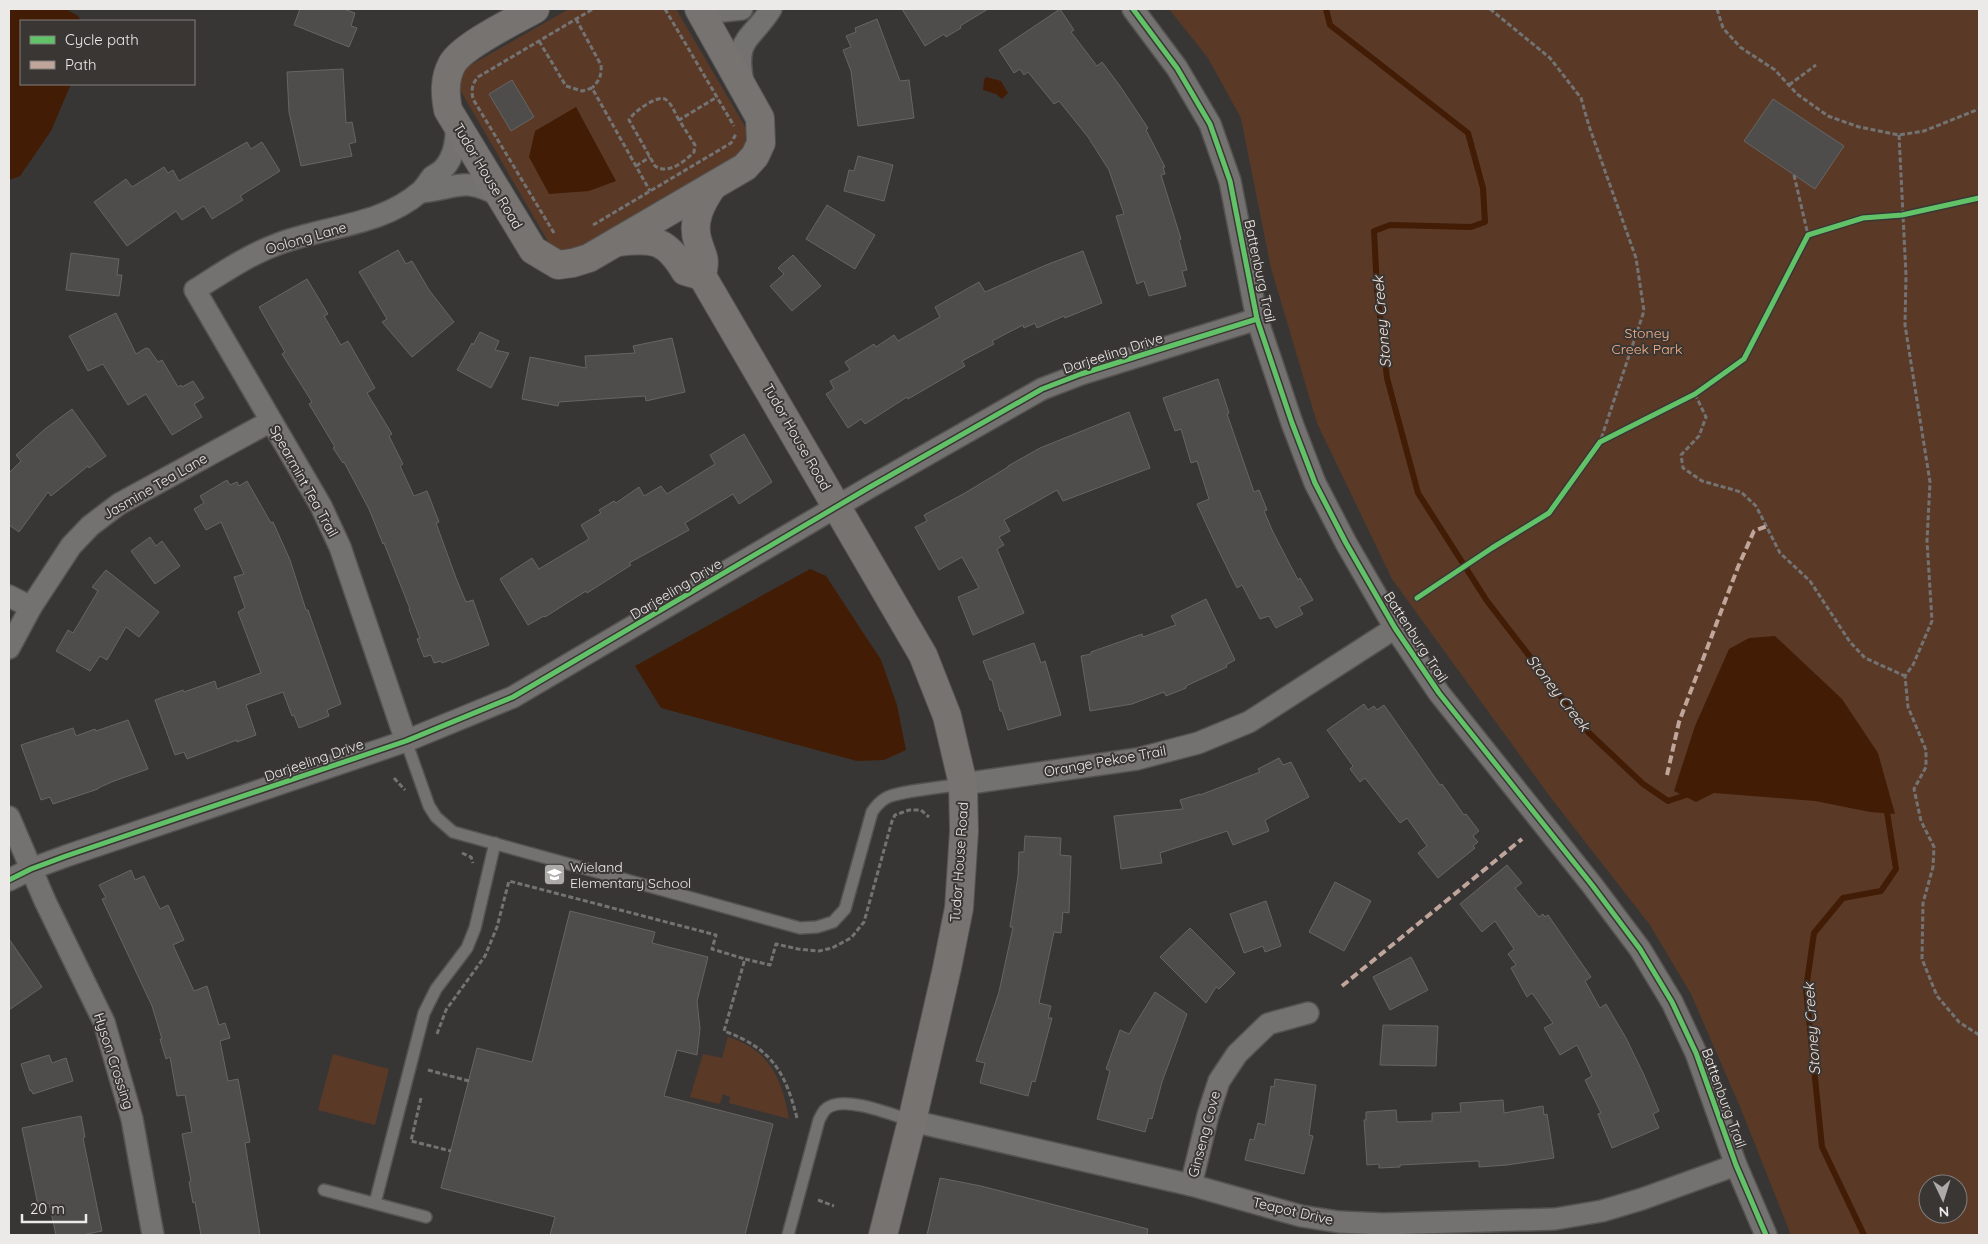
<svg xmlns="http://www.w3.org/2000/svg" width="1988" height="1244" font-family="Quicksand,sans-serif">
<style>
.green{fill:#5a3a27;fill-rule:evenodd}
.water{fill:#421c05}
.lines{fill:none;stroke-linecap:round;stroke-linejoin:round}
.stream{stroke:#421c05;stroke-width:6}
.building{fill:#4e4d4c;stroke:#676564}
.lane-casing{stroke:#555352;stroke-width:14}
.street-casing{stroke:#555352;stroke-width:24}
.secondary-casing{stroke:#555352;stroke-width:30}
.path{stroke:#747373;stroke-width:3;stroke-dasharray:5 2.5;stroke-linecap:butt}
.lane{stroke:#747271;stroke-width:11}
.street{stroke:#747271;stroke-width:21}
.secondary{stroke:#777371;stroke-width:28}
.quiet{stroke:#c0a59a;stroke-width:4;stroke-dasharray:8 4;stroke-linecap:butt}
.cycleway-casing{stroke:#393634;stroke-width:8}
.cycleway{stroke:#61c268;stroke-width:5}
.labels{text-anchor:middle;stroke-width:4;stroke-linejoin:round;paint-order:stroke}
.street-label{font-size:14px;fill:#eceae9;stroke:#393634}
.park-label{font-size:14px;fill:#fbb48a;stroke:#393634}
.poi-label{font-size:14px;fill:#eceae9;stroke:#393634;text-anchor:start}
.water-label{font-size:15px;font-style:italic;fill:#f2dfd5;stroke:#393634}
</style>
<rect width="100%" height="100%" fill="#383635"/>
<g class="green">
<path d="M569,9H676L747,130L744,148L734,159L577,249H560L549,243L459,88L461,75L469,66Z"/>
<path d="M1169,9H1979V1235H1791L1741,1109L1691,994L1650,925L1551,798L1392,579L1317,423L1271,268L1241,118L1208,58ZM1928,1184H1958V1214H1928Z"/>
<path d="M728,1037C770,1050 782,1079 789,1119L729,1103L730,1097L723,1094L720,1104L690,1097L703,1054L722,1058Z"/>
<path d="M333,1054L389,1069L375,1125L318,1110Z"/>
</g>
<g class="water">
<path d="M9,9H66L78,16L81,21H21V84H71L51,131L20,176L9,180Z"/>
<path d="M986,77L1001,81L1008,93L1002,99L996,94L983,90L984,80Z"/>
<path d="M576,107L616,181L589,191L549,194L529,157L535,131Z"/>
<path d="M810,569L826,576L881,660L897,705L906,750L884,760L857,761L661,708L635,666Z"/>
<path d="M1775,636L1842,699L1878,753L1895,814L1870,812L1815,801L1714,793L1696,802L1674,791L1695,726L1729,649L1749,638Z"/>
</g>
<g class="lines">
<g class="stream">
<path d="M1326,9L1330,25L1468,133L1483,188L1485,222L1471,227L1390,225L1374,231L1377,289L1387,378L1418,493L1487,601L1588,732L1643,784L1668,801L1692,793"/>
<path d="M1864,1235L1822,1147L1806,989L1814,933L1843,898L1881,891L1896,869L1887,812L1881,807"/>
</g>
</g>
<g class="building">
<path d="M300,9H344L355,13L351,26L357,28L349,47L294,25Z"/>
<path d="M902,9H988L960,26L961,28L946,37L944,34L925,46Z"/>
<path d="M1060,9L1074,30L1071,32L1097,66L1102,62L1120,86L1148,128L1146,130L1165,167H1163L1165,174L1161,175L1181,239L1179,240L1187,270L1182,271L1186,286L1149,296L1144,281L1137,284L1116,216L1124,214L1109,170L1088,137L1059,101L1054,104L1028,72L1024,75L1020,69L1014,73L999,50Z"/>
<path d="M877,19L900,81L909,80L914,118L858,126L851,71L843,50L851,47L846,36L856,32L855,28Z"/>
<path d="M343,69L346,123L352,122L356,142L349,144L352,156L301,166L289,112L287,72Z"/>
<path d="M512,80L534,117L511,131L489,94Z"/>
<path d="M1773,99L1844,146L1815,189L1744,141Z"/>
<path d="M247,142L251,149L262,142L280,171L240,196L243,200L212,219L204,206L182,220L176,211L127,246L94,202L126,179L132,187L164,167L168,173L173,170L179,181Z"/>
<path d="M858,156L893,165L884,201L844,191L849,170L854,171Z"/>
<path d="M827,205L875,235L855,269L806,239Z"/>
<path d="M398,250L406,264L412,261L429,290L454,322L412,357L382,322L387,319L359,272Z"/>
<path d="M1083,251L1102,303L1065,318L1064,316L1037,328L1035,323L1024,328L1023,325L992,341L994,344L962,361L965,366L908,399L907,397L865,424L861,419L848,428L826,394L834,389L830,381L850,370L845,362L874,344L876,347L894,335L898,341L940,317L935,307L979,282L985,292L1046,265Z"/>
<path d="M71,253L119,259L117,275H122L119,296L66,290Z"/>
<path d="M793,255L821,286L792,311L770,286L784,274L778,268Z"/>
<path d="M307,279L328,314L324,316L341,345L348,341L375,388L367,393L392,434L389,436L403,464L400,466L414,496L427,491L439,522L436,523L456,578L466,602L473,600L489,645L442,663L441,661L434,663L431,655L424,657L417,639L420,638L409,609H410L384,543L383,544L369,509L344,462L343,463L333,448L335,447L309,404L312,402L282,354L285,352L259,307Z"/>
<path d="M116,313L136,354L146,348L149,349L158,362L162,360L178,387L181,385L182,387L193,381L204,398L194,404L202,417L172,435L146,394L128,405L103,364L88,371L69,336Z"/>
<path d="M480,332L499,341L495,350L509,353L491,388L457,370L472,343L473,345Z"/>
<path d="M672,338L685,392L646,401L645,396L559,402L558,406L522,399L530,357L586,368L585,356L635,353L633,346Z"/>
<path d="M1218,379L1229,413L1227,414L1254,492L1259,490L1267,510L1264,511L1273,532L1298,580L1300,578L1313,600L1299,607L1303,614L1276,628L1269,616L1260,619L1242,585L1237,588L1213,539L1197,504L1209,499L1197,461L1191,463L1181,429L1175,431L1163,398Z"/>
<path d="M72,409L106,456L89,468L88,466L51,496L48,492L19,532L9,525V473L21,461L16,455L45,429Z"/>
<path d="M1129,412L1150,468L1063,501L1057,490L1004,520L1010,531L999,537L1004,545L997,549L1024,613L973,635L958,597L979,588L962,557L939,570L915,527L927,521L924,515L965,493L1008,467V466L1040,448Z"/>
<path d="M744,434L772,482L739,504L733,494L685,523L689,530L629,563L631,565L587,593L586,591L545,617L544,616L528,625L500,579L532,558L539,569L589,539L581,525L601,513L599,510L614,501L616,503L639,487L644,496L661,486L667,494L715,464L710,455Z"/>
<path d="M227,480L230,485L237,482L239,486L247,481L271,523L273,522L290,560L306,610H308L341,704L327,710L329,716L299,728L294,715L292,716L283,692L246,705L256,735L237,742V740L187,759L184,752L175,755L155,700L183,690L184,692L215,681L217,689L261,673L238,612L245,608L234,577L244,574L221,522L206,530L194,509L204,503L200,496Z"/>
<path d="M150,537L156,546L162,541L180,566L155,584L131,551Z"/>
<path d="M106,570L159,612L139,637L126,627L107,660L100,656L90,671L56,651L68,630L73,633L98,591L92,587Z"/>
<path d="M1206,599L1235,660L1226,665L1227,667L1186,686V688L1166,696L1164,692L1132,704L1090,711L1081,656L1091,654V652L1142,634L1143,637L1176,625L1171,616Z"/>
<path d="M1034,643L1041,663L1045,661L1061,715L1008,730L1002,711H1000L992,680H990L983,661Z"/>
<path d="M1364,704L1368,710L1374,706L1377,710L1384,705L1440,785L1442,784L1464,815L1466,814L1479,831L1473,836L1478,842L1473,846L1475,848L1438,878L1418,853L1427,846L1407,818L1400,823L1365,778L1360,782L1350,769L1353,766L1327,730Z"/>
<path d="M128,720L148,769L114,781L98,788V789L53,804L50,797L41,800L21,745L73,728L76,736L95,729L96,731Z"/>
<path d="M1279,758L1283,765L1291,762L1309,797L1265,820L1269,831L1233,845L1227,831L1160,853L1162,863L1121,869L1114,816L1183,809L1180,800L1200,794V795L1260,772L1258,769Z"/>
<path d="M1025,836L1061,838L1060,855L1071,856L1069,913L1063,912L1061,933L1054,932L1039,1003L1051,1006L1048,1018H1052L1035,1082L1032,1081L1028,1096L980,1083L985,1063L976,1061L999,992L1013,927H1010L1018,876L1019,852H1024Z"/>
<path d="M1507,865L1522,883L1515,888L1539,917L1543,914L1545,917L1548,915L1591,977L1585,981L1600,1008L1606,1004L1626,1038L1644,1075L1659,1111L1653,1114L1659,1128L1612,1148L1598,1114L1601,1113L1585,1080L1592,1076L1577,1045L1560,1055L1544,1028L1553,1023L1532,993L1527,997L1511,968L1516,965L1508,954L1514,949L1495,921L1482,932L1460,904Z"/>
<path d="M131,870L135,880L144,876L160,909L168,905L184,940L173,945L194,991L207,986L219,1025L225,1023L230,1038L220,1041L228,1081L238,1079L250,1142L245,1143L260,1235H201L195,1202L193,1203L189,1182L191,1181L182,1134L192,1132L185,1095L177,1096L170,1057L166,1059L160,1039H162L152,1006L102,899L106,898L99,885Z"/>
<path d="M1335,882L1371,901L1344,951L1309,932Z"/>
<path d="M1266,901L1281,946L1265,952L1263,946L1244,953L1230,914Z"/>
<path d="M570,911L655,932L652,943L708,957L697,1001L700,1029L697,1055L677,1050L664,1096L773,1124L745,1235H550L555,1217L441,1188L477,1048L532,1062Z"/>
<path d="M1190,928L1235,973L1219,989L1216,987L1206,1003L1160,957Z"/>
<path d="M9,939L42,987L9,1010Z"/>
<path d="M1411,957L1428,990L1390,1010L1373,977Z"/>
<path d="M1155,992L1187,1014L1162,1082L1152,1119L1149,1118L1145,1132L1097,1119L1110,1071L1106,1069L1120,1030L1129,1034Z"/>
<path d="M1383,1025L1438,1026L1436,1066L1380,1065Z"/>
<path d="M49,1055L52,1063L66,1058L73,1081L33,1094L31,1090L30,1091L21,1064Z"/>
<path d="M1275,1079L1316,1085L1309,1135L1313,1136L1304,1174L1245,1160L1250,1139L1254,1140L1258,1123L1265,1125L1271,1086L1274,1087Z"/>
<path d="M1503,1100L1504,1113L1543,1106L1544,1115L1547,1114L1554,1158L1507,1165L1479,1167V1161L1400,1165V1167L1379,1168V1164L1367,1165L1364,1120H1366V1112L1396,1110L1397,1122L1432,1121V1113L1461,1112L1460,1103Z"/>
<path d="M81,1116L85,1137L83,1138L102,1231L82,1235H56L49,1203L38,1205L22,1128Z"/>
<path d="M940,1178L981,1186L1148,1229L1147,1235H927Z"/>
</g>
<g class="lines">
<defs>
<g id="lane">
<path d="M406,741L429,806L436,817L453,832L800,928L817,927L833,922L845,909L872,812C876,806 879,802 886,798C898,791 946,787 963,784"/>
<path d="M324,1190L426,1217"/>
<path d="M375,1203L424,1013L436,989L467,948L475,928L495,843"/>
<path d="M788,1235L819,1120C821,1116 823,1112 825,1110C841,1093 893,1115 912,1121"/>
</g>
<g id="street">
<path d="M715,9L723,11L742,9"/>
<path d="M1133,9L1177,68L1210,124L1230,181L1257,319L1292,423L1315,483L1346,543L1395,628L1439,693L1592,885L1640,949L1672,1002L1696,1053L1736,1165L1766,1235"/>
<path d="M743,82C734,37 751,41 771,9"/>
<path d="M421,192C458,188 464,176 500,196"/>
<path d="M9,596L31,607"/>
<path d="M9,648L31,607L71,546L90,526L119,504L271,421"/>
<path d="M406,741L340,547L321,506L195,290C222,273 248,255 278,244C324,226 381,226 420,192C425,188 428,182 432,177C436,174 441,172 444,168C455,156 456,140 457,125"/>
<path d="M963,784L1137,759L1198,743L1249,722L1395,628"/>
<path d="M9,817L45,901L104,1022L132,1119L153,1235"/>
<path d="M9,880L31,869L66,856L406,741L513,697L870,487L1042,389L1081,374L1257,319"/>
<path d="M912,1121L1191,1185L1301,1216L1339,1222L1384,1224L1555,1219L1602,1211L1642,1199L1736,1165"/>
<path d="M1191,1185L1208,1115L1219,1081L1237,1054L1268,1024L1308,1013"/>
</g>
<g id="secondary">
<path d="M535,9C514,21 463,45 452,64C444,79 445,94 448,110L533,250L558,265L573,263L589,258L745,167L755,156L761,143L760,118L699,9"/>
<path d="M712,187C701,203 691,222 698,242C703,260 706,255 702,276L923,655L947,716L963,784L964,831L959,908L947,968L912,1121L883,1235"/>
<path d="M618,242C653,238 666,239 685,271L702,276"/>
</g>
</defs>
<use href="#lane" class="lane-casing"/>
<use href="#street" class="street-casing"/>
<use href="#secondary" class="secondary-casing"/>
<g class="path">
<path d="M665,9L734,126"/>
<path d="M1490,9L1550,58L1581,98L1589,126L1636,258L1644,311L1600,442"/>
<path d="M1717,9L1723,28L1740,47L1775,70L1797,94L1828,116L1859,127L1899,135L1924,131L1979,109"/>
<path d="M576,19L601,65C602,75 599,81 592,88"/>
<path d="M539,41L566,86L582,91L592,88L650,191"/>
<path d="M1789,85L1816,65"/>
<path d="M679,120C675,114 672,103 665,99C657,95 633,112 629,120L655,166C668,175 684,162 694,152L695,145L679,120L717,97"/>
<path d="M1899,135L1906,275L1905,325L1930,482L1927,541L1932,621L1913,665L1905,676L1908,707L1926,750V767L1914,789L1921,821L1934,847L1933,867L1923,903L1922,959L1937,996L1959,1022L1979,1035"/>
<path d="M636,166L650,157"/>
<path d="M1794,175L1808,235"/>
<path d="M1902,215L1979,198"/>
<path d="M593,225L731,143L736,134"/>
<path d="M554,233L473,99C471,90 472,84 478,77L593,9"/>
<path d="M1695,394L1706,417L1699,436L1681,455L1683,468L1702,481L1741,492L1756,506L1780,553L1810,581L1850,642L1865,658L1905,676"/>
<path d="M394,778L405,790"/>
<path d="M462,853L471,857L473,863"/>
<path d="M437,1034L446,1010L485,956L497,927L509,881L716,935L712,949L745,959"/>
<path d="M428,1070L469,1081"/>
<path d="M421,1098L411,1141L451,1151"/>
<path d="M797,1118C785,1071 771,1048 724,1031L745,959L770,965L776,944L798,949L819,951L832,948L851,938L864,922L892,821L895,815L909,810H921L929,817"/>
<path d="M818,1200L834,1206"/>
</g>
<use href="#lane" class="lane"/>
<use href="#street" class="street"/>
<use href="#secondary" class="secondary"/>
<g class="quiet">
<path d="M1667,775L1679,722L1738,567L1754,531L1767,526"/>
<path d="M1342,986L1522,839"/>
</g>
<defs>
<g id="cycleway">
<path d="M1133,9L1177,68L1210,124L1230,181L1257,319L1292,423L1315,483L1346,543L1395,628L1439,693L1592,885L1640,949L1672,1002L1696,1053L1736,1165L1766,1235"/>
<path d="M1417,598L1492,548L1549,513L1600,442L1695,394L1744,359L1808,235L1863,218L1902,215L1979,198"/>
<path d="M9,880L31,869L66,856L406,741L513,697L870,487L1042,389L1081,374L1257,319"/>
</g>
</defs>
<use href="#cycleway" class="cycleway-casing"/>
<use href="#cycleway" class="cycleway"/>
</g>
<defs>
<symbol id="school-square" viewBox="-11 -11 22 22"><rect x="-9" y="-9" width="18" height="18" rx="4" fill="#adabaa" stroke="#393634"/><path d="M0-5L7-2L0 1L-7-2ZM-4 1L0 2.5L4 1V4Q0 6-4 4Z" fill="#fff"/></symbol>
</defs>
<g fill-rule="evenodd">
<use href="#school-square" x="542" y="862" width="25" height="25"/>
</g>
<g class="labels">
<g class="street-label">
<text transform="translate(488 176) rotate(59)" y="5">Tudor House Road</text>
<text transform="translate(306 238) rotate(-16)" y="5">Oolong Lane</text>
<text transform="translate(1260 271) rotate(78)" y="5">Battenburg Trail</text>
<text transform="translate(1113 353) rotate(-18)" y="5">Darjeeling Drive</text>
<text transform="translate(797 437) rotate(60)" y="5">Tudor House Road</text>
<text transform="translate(304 481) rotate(61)" y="5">Spearmint Tea Trail</text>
<text transform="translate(155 486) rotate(-30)" y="5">Jasmine Tea Lane</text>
<text transform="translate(676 589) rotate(-31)" y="5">Darjeeling Drive</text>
<text transform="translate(1416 637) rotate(57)" y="5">Battenburg Trail</text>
<text transform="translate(314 760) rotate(-19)" y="5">Darjeeling Drive</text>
<text transform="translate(1105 761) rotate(-10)" y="5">Orange Pekoe Trail</text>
<text transform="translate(959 862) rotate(-86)" y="5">Tudor House Road</text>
<text transform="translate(114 1061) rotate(72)" y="5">Hyson Crossing</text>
<text transform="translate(1724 1098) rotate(70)" y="5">Battenburg Trail</text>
<text transform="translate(1204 1134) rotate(-75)" y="5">Ginseng Cove</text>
<text transform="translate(1293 1211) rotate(13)" y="5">Teapot Drive</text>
</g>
<g class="park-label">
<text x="1647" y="338">Stoney<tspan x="1647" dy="16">Creek Park</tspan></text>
</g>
<g class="poi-label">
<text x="570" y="872">Wieland<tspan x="570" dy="16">Elementary School</tspan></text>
</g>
<g class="water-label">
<text transform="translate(1382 322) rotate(-95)" y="5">Stoney Creek</text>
<text transform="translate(1558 693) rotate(52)" y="5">Stoney Creek</text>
<text transform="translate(1812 1029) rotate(-94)" y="5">Stoney Creek</text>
</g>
</g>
<rect width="1988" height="1244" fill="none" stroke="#eceae9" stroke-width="20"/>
<rect x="20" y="20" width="175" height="65" fill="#393634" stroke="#817e7c"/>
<rect x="30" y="36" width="25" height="8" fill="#61c268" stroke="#817e7c"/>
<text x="65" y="45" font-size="15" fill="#eceae9">Cycle path</text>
<rect x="30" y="61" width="25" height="8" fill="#c0a59a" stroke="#817e7c"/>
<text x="65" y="70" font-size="15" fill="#eceae9">Path</text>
<g transform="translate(1943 1199) rotate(176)"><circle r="24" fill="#393634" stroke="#817e7c"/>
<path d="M0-4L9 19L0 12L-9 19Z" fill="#adabaa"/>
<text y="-8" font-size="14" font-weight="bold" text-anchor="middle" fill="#eceae9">N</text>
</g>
<path d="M22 1214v8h64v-8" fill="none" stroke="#eceae9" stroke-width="2.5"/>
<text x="30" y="1214" font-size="15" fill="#eceae9" stroke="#393634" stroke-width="4" paint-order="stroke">20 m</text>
</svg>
